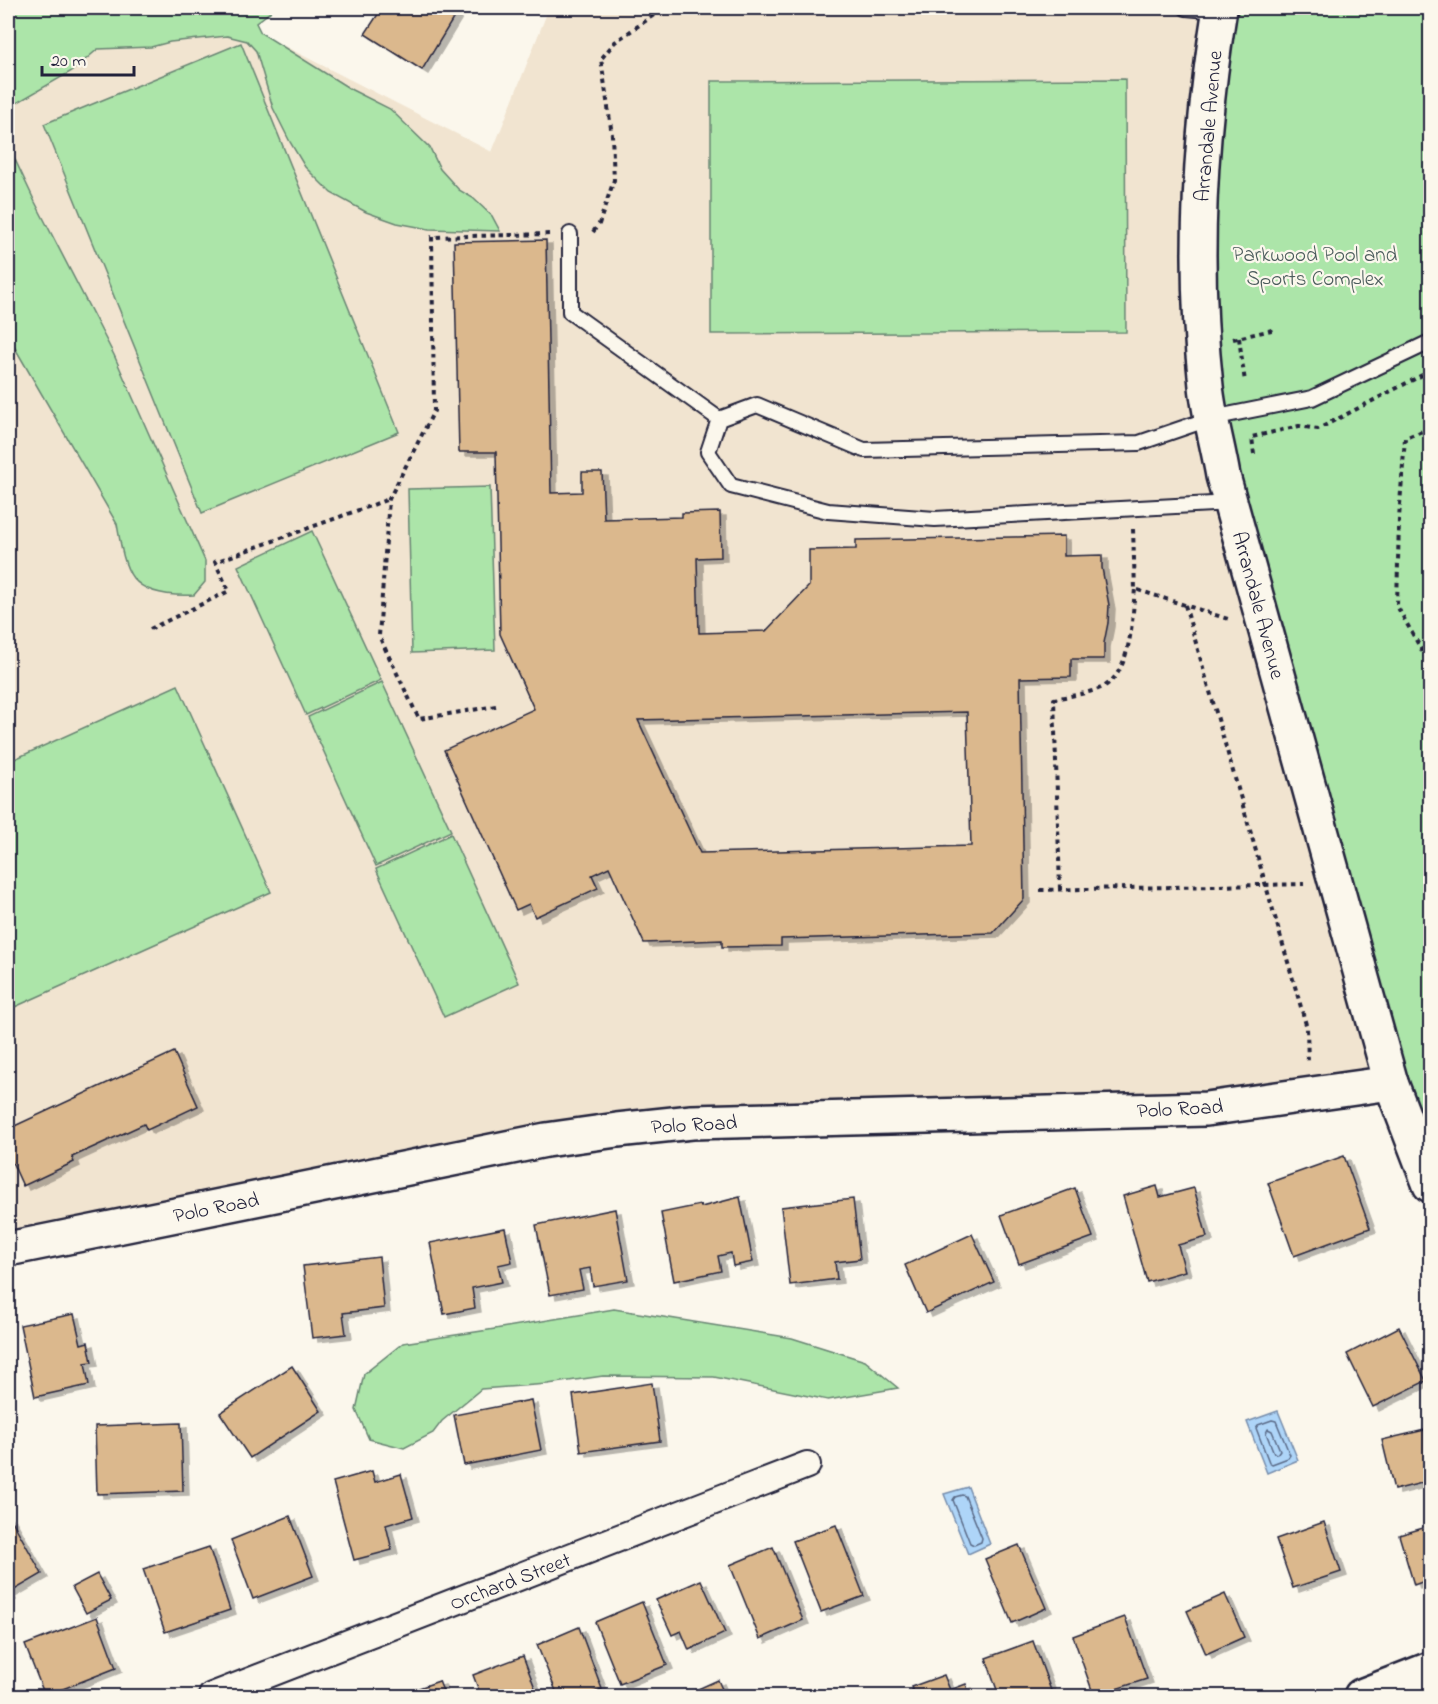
<svg xmlns="http://www.w3.org/2000/svg" width="1438" height="1704" font-family="'Indie Flower',sans-serif">
<style>
.built{fill:#f1e4d0}
.green{fill:#ace5a9;stroke:#678472;stroke-width:1.5}
.water{fill:#aed5f8;stroke:#768dac;stroke-width:1.5}
.lines{fill:none;stroke-linecap:round;stroke-linejoin:round}
.shore{stroke:#5a6a87;stroke-width:1.5}
.building{fill:#dbb88d;stroke:#22223b;stroke-width:1.5;fill-rule:evenodd;filter:url(#shadow)}
.service-casing{stroke:#22223b;stroke-width:18}
.minor-casing{stroke:#22223b;stroke-width:30}
.tertiary-casing{stroke:#22223b;stroke-width:38}
.path{stroke:#22223b;stroke-width:4;stroke-dasharray:4.5 4.5;stroke-linecap:butt}
.service{stroke:#fbf7ec;stroke-width:14}
.minor{stroke:#fbf7ec;stroke-width:26}
.tertiary{stroke:#fbf7ec;stroke-width:33}
.labels{text-anchor:middle;stroke-width:4.5;stroke-linejoin:round;paint-order:stroke}
.street-label{font-size:21px;fill:#22223b;stroke:#fbf7ec}
.park-label{font-size:21px;fill:#4b5c5c;stroke:#fbf7ec}
</style>
<defs>
<filter id="shadow"><feDropShadow dx="6" dy="4" stdDeviation="0" flood-color="#0004"/></filter>
</defs>
<rect width="100%" height="100%" fill="#fbf7ec"/>
<filter id="ink" filterUnits="userSpaceOnUse"><feTurbulence type="fractalNoise" baseFrequency=".0167" numOctaves="2"/><feDisplacementMap in="SourceGraphic" scale="12" xChannelSelector="R" yChannelSelector="G"/><feConvolveMatrix kernelMatrix="1 2 1 2 8 2 1 2 1" color-interpolation-filters="sRGB"/></filter>
<g filter="url(#ink)">
<path class="built" d="M210,8L492,152L549,8H1220L1391,1083L692,1122L8,1249V21Z"/>
<g class="green">
<path d="M8,8H271L270,12L256,23L261,33L352,90L390,109L430,148L440,169L459,190L473,198L492,216L500,231L429,229L397,223L366,212L331,193L305,167L290,142L273,108L256,51L247,41L227,36L170,42L151,47L98,49L72,71L13,105L8,119Z"/>
<path d="M1220,8H1430V1185L1206,388Z"/>
<path d="M241,43L399,432L202,513L44,124Z"/>
<path d="M1125,79L1126,332L711,334V81Z"/>
<path d="M8,124L11,151L35,202L114,355L205,561V582L194,595C175,596 147,595 133,578C123,565 120,540 117,524L8,336Z"/>
<path d="M490,487L495,650L412,653L408,489Z"/>
<path d="M312,531L381,680L306,715L238,566Z"/>
<path d="M382,682L451,831L376,866L308,717Z"/>
<path d="M178,685L271,892L8,1010V762Z"/>
<path d="M451,834L519,983L444,1017L376,869Z"/>
<path d="M614,1309L792,1338L865,1361L898,1388L828,1400L714,1377L603,1376L548,1384L481,1389L442,1421L433,1433L404,1448L369,1439L356,1410L364,1374L403,1343L495,1329Z"/>
</g>
<g class="water">
<path d="M1278,1411L1298,1460L1267,1473L1247,1422Z"/>
<path d="M968,1487L990,1544L968,1554L944,1494Z"/>
</g>
<g class="lines">
<g class="shore">
<path d="M1272,1420L1276,1421L1290,1455L1288,1458L1272,1464L1269,1462L1256,1428L1258,1425Z"/>
<path d="M1268,1429L1272,1431L1280,1450L1277,1454L1274,1453L1266,1433Z"/>
<path d="M962,1495L965,1496L982,1538L981,1542L974,1545L970,1543L953,1500L955,1497Z"/>
</g>
</g>
<g class="building">
<path d="M382,8H446L456,14L422,70L365,34Z"/>
<path d="M546,240L551,493L582,492V472H602L604,519L682,517V513L720,512L721,557L697,558L699,633L766,631L809,586V550L856,549V540L1064,536V556L1102,555V568L1109,605L1108,623L1104,643V659H1071V677L1020,678L1024,899L993,933L781,939V946L722,947V940L644,943L609,867L592,875L598,888L535,917L529,904L516,910L444,750L534,709L500,634L496,452H459L454,242ZM967,712L971,846L700,853L638,720Z"/>
<path d="M174,1052L198,1106L147,1130L144,1124L72,1157L74,1162L23,1186L8,1153V1129Z"/>
<path d="M1344,1156L1370,1228L1294,1256L1268,1183Z"/>
<path d="M1157,1186L1160,1197L1194,1188L1207,1237L1178,1245L1185,1271L1147,1282L1123,1196Z"/>
<path d="M1075,1188L1093,1237L1019,1264L1001,1215Z"/>
<path d="M740,1197L753,1262L733,1266L731,1253L718,1256L721,1271L674,1281L661,1213L700,1205L701,1207Z"/>
<path d="M853,1199L860,1259L835,1262L837,1279L790,1285L781,1207Z"/>
<path d="M615,1209L628,1280L593,1286L590,1268L579,1270L583,1289L550,1295L536,1225Z"/>
<path d="M505,1228L512,1262L498,1265L502,1282L472,1288L475,1308L444,1314L430,1243Z"/>
<path d="M972,1234L994,1282L926,1313L905,1265Z"/>
<path d="M379,1257L384,1308L343,1313L346,1334L312,1338L303,1266Z"/>
<path d="M74,1314L81,1344L88,1342L92,1362L85,1363L89,1385L35,1397L20,1325Z"/>
<path d="M1399,1327L1426,1381L1373,1407L1347,1354Z"/>
<path d="M292,1366L321,1411L250,1458L220,1413Z"/>
<path d="M652,1383L660,1441L581,1452L573,1395Z"/>
<path d="M531,1400L541,1450L464,1465L454,1415Z"/>
<path d="M181,1423L183,1491L97,1494L95,1426Z"/>
<path d="M1429,1429L1430,1481L1394,1490L1382,1440Z"/>
<path d="M372,1471L375,1482L401,1474L413,1517L386,1525L392,1550L354,1560L333,1482Z"/>
<path d="M290,1516L313,1576L253,1599L231,1540Z"/>
<path d="M10,1517L42,1574L9,1593L10,1596L8,1597V1518Z"/>
<path d="M1324,1522L1341,1572L1293,1588L1276,1539Z"/>
<path d="M836,1525L864,1596L821,1612L793,1541Z"/>
<path d="M1430,1526V1579L1414,1585L1399,1535Z"/>
<path d="M1019,1545L1046,1608L1012,1623L985,1559Z"/>
<path d="M209,1547L230,1610L165,1632L143,1569Z"/>
<path d="M773,1547L803,1620L760,1639L730,1565Z"/>
<path d="M97,1574L111,1600L86,1613L72,1587Z"/>
<path d="M701,1580L725,1633L689,1650L681,1631L672,1635L656,1600Z"/>
<path d="M1225,1594L1244,1637L1206,1654L1187,1611Z"/>
<path d="M642,1602L667,1665L620,1684L595,1622Z"/>
<path d="M97,1617L116,1668L45,1696L25,1645Z"/>
<path d="M1125,1617L1147,1679L1094,1696L1073,1636Z"/>
<path d="M579,1627L602,1689L584,1696H558L537,1645Z"/>
<path d="M1033,1641L1053,1696H999L986,1658Z"/>
<path d="M523,1656L538,1696H481L473,1675Z"/>
<path d="M944,1675L950,1690L966,1684L970,1696H915L911,1687Z"/>
<path d="M718,1680L725,1696H691L689,1693Z"/>
<path d="M439,1681L445,1696H396Z"/>
</g>
<g class="lines">
<defs>
<g id="service">
<path d="M1186,8L1219,11"/>
<path d="M570,234V312L719,419"/>
<path d="M1231,503L935,519L828,511L731,486L708,452L719,419L757,405L864,450L1139,443L1212,418L1312,398L1430,342"/>
</g>
<path id="minor" d="M212,1696L807,1465"/>
<g id="tertiary">
<path d="M1220,8C1200,132 1192,260 1206,386C1209,416 1218,446 1223,476L1391,1083L1430,1185"/>
<path d="M8,1249L546,1140L617,1130L692,1122L1206,1109L1391,1083"/>
<path d="M1361,1696L1430,1669"/>
</g>
</defs>
<use href="#service" class="service-casing"/>
<use href="#minor" class="minor-casing"/>
<use href="#tertiary" class="tertiary-casing"/>
<g class="path">
<path d="M593,232L599,224L614,180L612,135L601,59L615,42L664,8"/>
<path d="M1239,338L1245,382"/>
<path d="M1233,339L1276,329"/>
<path d="M1430,428L1405,438L1399,518L1397,606L1430,665"/>
<path d="M1254,454L1252,437L1299,426L1318,429L1430,371"/>
<path d="M1133,529L1135,589L1231,620"/>
<path d="M1430,568L1428,604L1430,605"/>
<path d="M1185,605L1307,1028L1308,1064"/>
<path d="M150,629L229,591L215,562L389,499"/>
<path d="M496,706L419,719L379,636L389,499L434,411L432,237L550,234"/>
<path d="M1060,889L1054,699C1069,696 1086,694 1101,688C1132,674 1132,618 1135,589"/>
<path d="M1040,890L1304,884"/>
</g>
<use href="#service" class="service"/>
<use href="#minor" class="minor"/>
<use href="#tertiary" class="tertiary"/>
</g>
</g>
<g class="labels">
<g class="street-label">
<text transform="translate(1208 126) rotate(-85)" y="7">Arrandale Avenue</text>
<text transform="translate(1259 605) rotate(75)" y="7">Arrandale Avenue</text>
<text transform="translate(1180 1108) rotate(-3)" y="7">Polo Road</text>
<text transform="translate(694 1124) rotate(-3)" y="7">Polo Road</text>
<text transform="translate(216 1207) rotate(-11)" y="7">Polo Road</text>
<text transform="translate(510 1581) rotate(-21)" y="7">Orchard Street</text>
</g>
<g class="park-label">
<text x="1315" y="261">Parkwood Pool and<tspan x="1315" dy="24">Sports Complex</tspan></text>
</g>
</g>
<rect width="1438" height="1704" fill="none" stroke="#fbf7ec" stroke-width="30"/>
<rect x="15" y="15" width="1408" height="1674" fill="none" stroke="#22223b" stroke-width="2" filter="url(#ink)"/>
<path d="M42 66v9h92v-9" fill="none" stroke="#22223b" stroke-width="3"/>
<text x="51" y="66" font-size="18" fill="#22223b" stroke="#fbf7ec" stroke-width="4.5" paint-order="stroke">20 m</text>
</svg>
